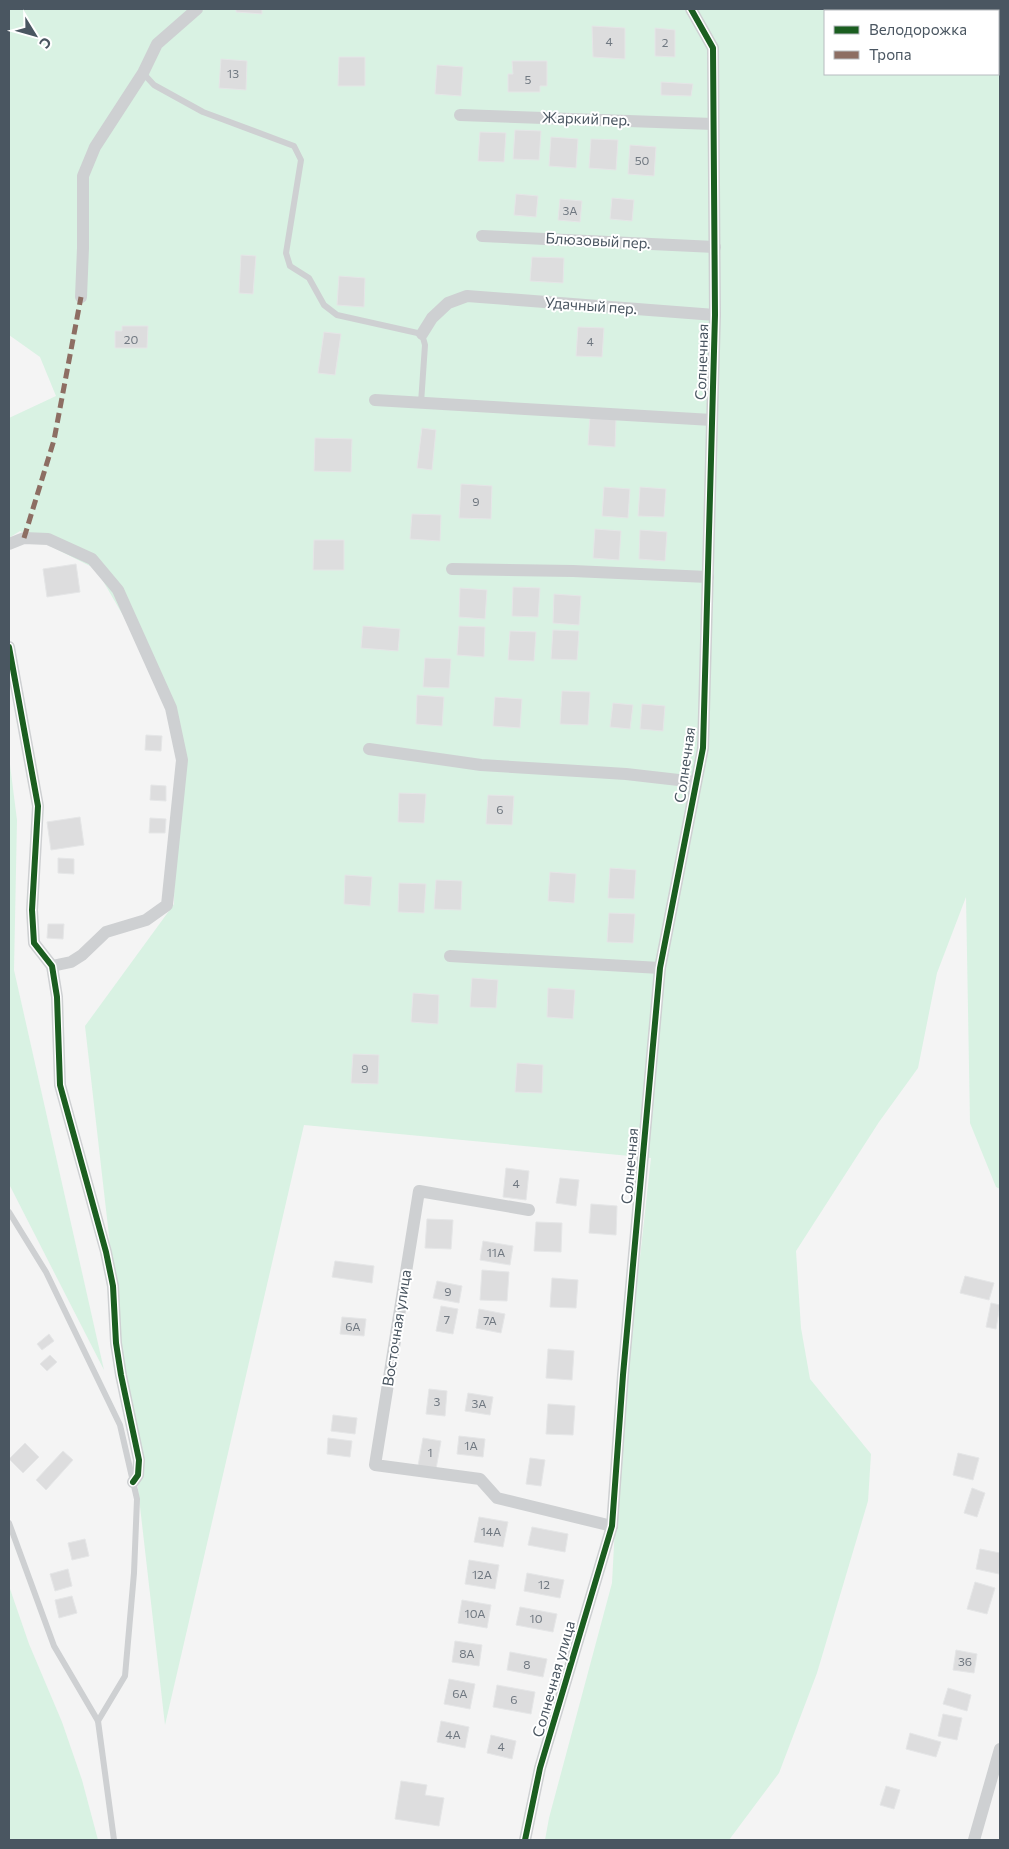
<svg xmlns="http://www.w3.org/2000/svg" width="1009" height="1849" font-family="Commissioner,sans-serif">
<style>
.green{fill:#d9f2e3;fill-rule:evenodd}
.building{fill:#ddddde;stroke:#e5e6e7}
.lines{fill:none;stroke-linecap:round;stroke-linejoin:round}
.lane{stroke:#ced0d2;stroke-width:6}
.street{stroke:#ced0d2;stroke-width:12}
.quiet{stroke:#8d6e63;stroke-width:5;stroke-dasharray:10 5;stroke-linecap:butt}
.cycleway-casing{stroke:#fff;stroke-width:9}
.cycleway{stroke:#1b5e20;stroke-width:6}
.labels{text-anchor:middle;stroke-width:4;stroke-linejoin:round;paint-order:stroke}
.number-label{font-size:12px;fill:#707881}
.street-label{font-size:15px;fill:#4a5661;stroke:#fff}
</style>
<rect width="100%" height="100%" fill="#f4f4f4"/>
<g class="green">
<path d="M9,9H1000V1189L996,1187L970,1123L966,897L937,973L918,1068L879,1122L796,1251L801,1328L810,1379L871,1454L868,1501L817,1673L779,1773L729,1840H545L549,1818L612,1583L623,1375L639,1266L651,1158L304,1125L165,1725L85,1026L174,904L177,708L96,569L20,531L9,538V418L56,396L40,357L9,335ZM825,11H998V74H825Z"/>
<path d="M9,757L17,820L14,970L104,1370L9,1184Z"/>
<path d="M9,1586L29,1644L62,1722L82,1780L98,1840H9Z"/>
</g>
<g class="building">
<path d="M236,9H262V14L236,12Z"/>
<path d="M592,26L625,28V59L593,57Z"/>
<path d="M655,28L675,30V57L655,56Z"/>
<path d="M339,57H365V86H338Z"/>
<path d="M221,59L247,61L246,90L219,88Z"/>
<path d="M512,61H547V86H540V92H508V74H513Z"/>
<path d="M437,65L463,67L461,96L435,94Z"/>
<path d="M661,82L693,84L691,96L661,95Z"/>
<path d="M515,130L541,131L539,160L513,159Z"/>
<path d="M480,132L506,133L504,162L478,161Z"/>
<path d="M551,137L578,139L576,168L549,166Z"/>
<path d="M591,139L618,140L616,170L589,168Z"/>
<path d="M630,145L656,147L654,176L628,174Z"/>
<path d="M516,194L538,196L536,217L514,215Z"/>
<path d="M612,198L634,200L632,221L610,219Z"/>
<path d="M560,199L582,201L580,222L558,220Z"/>
<path d="M241,255L256,256L253,294L239,293Z"/>
<path d="M532,257L564,258L563,283L530,281Z"/>
<path d="M339,276L365,278L364,307L337,305Z"/>
<path d="M122,326H148L147,348H115V331H122Z"/>
<path d="M578,327L604,328L602,357L576,356Z"/>
<path d="M324,332L341,334L335,375L318,373Z"/>
<path d="M590,416L616,418L615,447L588,445Z"/>
<path d="M422,428L436,430L432,470L417,468Z"/>
<path d="M315,438L352,439L351,472L314,471Z"/>
<path d="M461,484L492,486L491,519L459,518Z"/>
<path d="M604,487L630,489L628,518L602,516Z"/>
<path d="M640,487L666,489L664,517L638,516Z"/>
<path d="M412,514L441,515L440,541L410,539Z"/>
<path d="M595,529L621,531L619,560L593,558Z"/>
<path d="M640,530L667,532L665,561L639,559Z"/>
<path d="M314,540H344V570H313Z"/>
<path d="M76,564L80,592L47,597L43,569Z"/>
<path d="M513,587L540,588L538,617L512,616Z"/>
<path d="M460,588L487,590L485,619L459,617Z"/>
<path d="M554,594L581,596L579,625L553,623Z"/>
<path d="M363,626L400,629L398,651L361,648Z"/>
<path d="M459,626L485,627L484,657L457,655Z"/>
<path d="M553,630L579,631L577,660L551,659Z"/>
<path d="M510,631L536,632L534,661L508,660Z"/>
<path d="M425,658L451,659L449,688L423,687Z"/>
<path d="M562,691L590,692L588,725L560,724Z"/>
<path d="M417,695L444,697L442,726L416,724Z"/>
<path d="M495,697L522,699L520,728L493,726Z"/>
<path d="M613,703L633,705L630,729L610,727Z"/>
<path d="M642,704L665,706L663,731L640,729Z"/>
<path d="M146,735L162,736L161,751L145,750Z"/>
<path d="M151,785L166,786V801L150,800Z"/>
<path d="M399,793L426,794L424,823L398,822Z"/>
<path d="M488,795L514,796L512,825L486,824Z"/>
<path d="M80,817L84,845L51,850L47,822Z"/>
<path d="M150,818L166,819L165,833H149Z"/>
<path d="M58,858L74,859V874L58,873Z"/>
<path d="M610,868L636,870L634,899L608,898Z"/>
<path d="M550,872L576,874L574,903L548,901Z"/>
<path d="M345,875L372,877L370,906L344,904Z"/>
<path d="M436,880L462,881L461,910L434,909Z"/>
<path d="M399,883L426,884L424,913L398,912Z"/>
<path d="M609,913L635,914L633,943L607,942Z"/>
<path d="M48,924H64L63,939L47,938Z"/>
<path d="M472,978L498,980L496,1008L470,1007Z"/>
<path d="M548,988L575,990L573,1019L547,1017Z"/>
<path d="M413,993L439,995L438,1024L411,1022Z"/>
<path d="M353,1054L379,1055L378,1084L351,1083Z"/>
<path d="M517,1063L543,1065L542,1093L515,1092Z"/>
<path d="M506,1168L529,1171L526,1200L503,1197Z"/>
<path d="M560,1178L579,1180L576,1206L556,1203Z"/>
<path d="M591,1204L617,1206L616,1235L589,1233Z"/>
<path d="M427,1219L453,1220L451,1249L425,1248Z"/>
<path d="M536,1222L562,1223L561,1252L534,1251Z"/>
<path d="M483,1241L513,1246L510,1265L480,1260Z"/>
<path d="M335,1261L374,1266L372,1283L332,1277Z"/>
<path d="M482,1270L509,1272L507,1301L480,1300Z"/>
<path d="M965,1276L994,1283L989,1300L960,1293Z"/>
<path d="M552,1278L578,1280L576,1308L550,1307Z"/>
<path d="M437,1281L462,1286L459,1303L433,1298Z"/>
<path d="M991,1303L1000,1305L996,1329L986,1327Z"/>
<path d="M441,1306L458,1309L453,1334L436,1331Z"/>
<path d="M479,1309L505,1314L501,1333L476,1328Z"/>
<path d="M342,1317L366,1319L364,1336L340,1334Z"/>
<path d="M49,1334L54,1341L42,1350L37,1344Z"/>
<path d="M548,1349L574,1351L572,1380L546,1378Z"/>
<path d="M50,1355L57,1362L47,1371L40,1364Z"/>
<path d="M429,1389L447,1391L445,1416L426,1414Z"/>
<path d="M468,1393L493,1397L490,1415L465,1411Z"/>
<path d="M548,1404L575,1406L573,1435L546,1434Z"/>
<path d="M333,1415L357,1418L355,1434L331,1431Z"/>
<path d="M459,1436L485,1439L483,1457L457,1454Z"/>
<path d="M328,1438L352,1441L350,1457L327,1454Z"/>
<path d="M423,1438L441,1441L436,1469L418,1466Z"/>
<path d="M25,1443L39,1457L23,1473L9,1459Z"/>
<path d="M63,1451L73,1460L46,1490L36,1480Z"/>
<path d="M958,1453L979,1458L973,1480L953,1475Z"/>
<path d="M530,1458L545,1460L541,1486L526,1484Z"/>
<path d="M972,1488L985,1493L977,1517L964,1513Z"/>
<path d="M479,1517L508,1522L503,1547L474,1542Z"/>
<path d="M532,1527L568,1534L565,1552L528,1545Z"/>
<path d="M85,1539L89,1556L72,1560L68,1543Z"/>
<path d="M980,1549L1000,1553L999,1574L976,1569Z"/>
<path d="M469,1560L499,1565L495,1589L465,1584Z"/>
<path d="M68,1569L72,1586L55,1591L50,1574Z"/>
<path d="M527,1573L564,1580L560,1598L524,1591Z"/>
<path d="M975,1582L995,1588L987,1614L967,1609Z"/>
<path d="M72,1596L77,1613L59,1618L55,1600Z"/>
<path d="M462,1600L491,1605L487,1628L458,1623Z"/>
<path d="M520,1607L557,1614L553,1632L516,1625Z"/>
<path d="M455,1641L482,1645L479,1666L452,1662Z"/>
<path d="M956,1650L977,1654L974,1673L953,1670Z"/>
<path d="M510,1652L547,1659L543,1677L507,1670Z"/>
<path d="M449,1679L475,1684L470,1709L444,1704Z"/>
<path d="M497,1685L535,1692L531,1714L493,1707Z"/>
<path d="M948,1688L971,1695L967,1711L943,1704Z"/>
<path d="M943,1714L962,1718L957,1740L938,1736Z"/>
<path d="M441,1721L469,1727L465,1748L437,1742Z"/>
<path d="M910,1733L941,1742L936,1757L906,1749Z"/>
<path d="M491,1735L516,1741L512,1759L487,1753Z"/>
<path d="M401,1781L427,1785L425,1795L444,1798L439,1826L395,1819Z"/>
<path d="M886,1786L900,1790L894,1809L880,1805Z"/>
</g>
<g class="lines">
<g class="lane">
<path d="M143,73L154,85L203,112L294,146L301,160L286,253L290,266L309,278L324,305L337,315L422,334L425,345L421,403"/>
<path d="M9,1212L46,1272L120,1425L137,1499L134,1573L125,1676L98,1721"/>
<path d="M9,1523L54,1646L98,1721L114,1840"/>
</g>
<g class="street">
<path d="M460,115L713,124"/>
<path d="M482,236L715,247"/>
<path d="M81,297L83,248V176L95,147L143,73L157,44L197,9"/>
<path d="M422,334L432,318L448,303L467,296L715,315"/>
<path d="M375,400L712,420"/>
<path d="M9,544L24,538L48,539L92,559L118,590L171,708L182,760L167,905L146,920L106,932L82,955L71,962L52,966"/>
<path d="M452,569L573,571L708,577"/>
<path d="M9,647L38,806L32,910L34,943L52,966L57,997L60,1085L106,1252L113,1286L116,1343L121,1375L139,1460L138,1475L133,1482"/>
<path d="M369,749L481,765L626,774L696,782"/>
<path d="M450,956L660,968"/>
<path d="M529,1210L419,1191L375,1465L480,1479L497,1498L612,1526"/>
<path d="M525,1840L540,1768L612,1526L623,1375L660,968L703,748L715,315L713,48L691,9"/>
<path d="M974,1840L1000,1749"/>
</g>
<path class="quiet" d="M24,538L54,440L81,297"/>
<defs>
<g id="cycleway">
<path d="M9,647L38,806L32,910L34,943L52,966L57,997L60,1085L106,1252L113,1286L116,1343L121,1375L139,1460L138,1475L133,1482"/>
<path d="M525,1840L540,1768L612,1526L623,1375L660,968L703,748L715,315L713,48L691,9"/>
</g>
</defs>
<use href="#cycleway" class="cycleway-casing"/>
<use href="#cycleway" class="cycleway"/>
</g>
<g class="labels">
<g class="number-label">
<text x="609" y="46">4</text>
<text x="665" y="47">2</text>
<text x="233" y="78">13</text>
<text x="528" y="84">5</text>
<text x="642" y="165">50</text>
<text x="570" y="215">3А</text>
<text x="131" y="344">20</text>
<text x="590" y="346">4</text>
<text x="476" y="506">9</text>
<text x="500" y="814">6</text>
<text x="365" y="1073">9</text>
<text x="516" y="1188">4</text>
<text x="496" y="1257">11А</text>
<text x="448" y="1296">9</text>
<text x="447" y="1324">7</text>
<text x="490" y="1325">7А</text>
<text x="353" y="1331">6А</text>
<text x="437" y="1406">3</text>
<text x="479" y="1408">3А</text>
<text x="471" y="1450">1А</text>
<text x="430" y="1457">1</text>
<text x="491" y="1536">14А</text>
<text x="482" y="1579">12А</text>
<text x="544" y="1589">12</text>
<text x="475" y="1618">10А</text>
<text x="536" y="1623">10</text>
<text x="467" y="1658">8А</text>
<text x="965" y="1666">36</text>
<text x="527" y="1669">8</text>
<text x="460" y="1698">6А</text>
<text x="514" y="1704">6</text>
<text x="453" y="1739">4А</text>
<text x="501" y="1751">4</text>
</g>
<g class="street-label">
<text transform="translate(586 119) rotate(2)" y="5">Жаркий пер.</text>
<text transform="translate(598 241) rotate(3)" y="5">Блюзовый пер.</text>
<text transform="translate(591 306) rotate(4)" y="5">Удачный пер.</text>
<text transform="translate(702 362) rotate(-88)" y="5">Солнечная</text>
<text transform="translate(685 765) rotate(-82)" y="5">Солнечная</text>
<text transform="translate(630 1166) rotate(-85)" y="5">Солнечная</text>
<text transform="translate(397 1328) rotate(-81)" y="5">Восточная улица</text>
<text transform="translate(554 1679) rotate(-74)" y="5">Солнечная улица</text>
</g>
</g>
<rect width="1009" height="1849" fill="none" stroke="#4a5661" stroke-width="20"/>
<rect x="824" y="10" width="175" height="65" fill="#ffffff" stroke="#b7bbc0"/>
<rect x="834" y="26" width="25" height="8" fill="#1b5e20" stroke="#b7bbc0"/>
<text x="869" y="35" font-size="15" fill="#4a5661">Велодорожка</text>
<rect x="834" y="51" width="25" height="8" fill="#8d6e63" stroke="#b7bbc0"/>
<text x="869" y="60" font-size="15" fill="#4a5661">Тропа</text>
<g transform="translate(35 35) rotate(127)" stroke="#ffffff" stroke-width="4" paint-order="stroke">
<path d="M0-4L9 19L0 12L-9 19Z" fill="#4a5661"/>
<text y="-8" font-size="14" font-weight="bold" text-anchor="middle" fill="#4a5661">С</text>
</g>
</svg>
